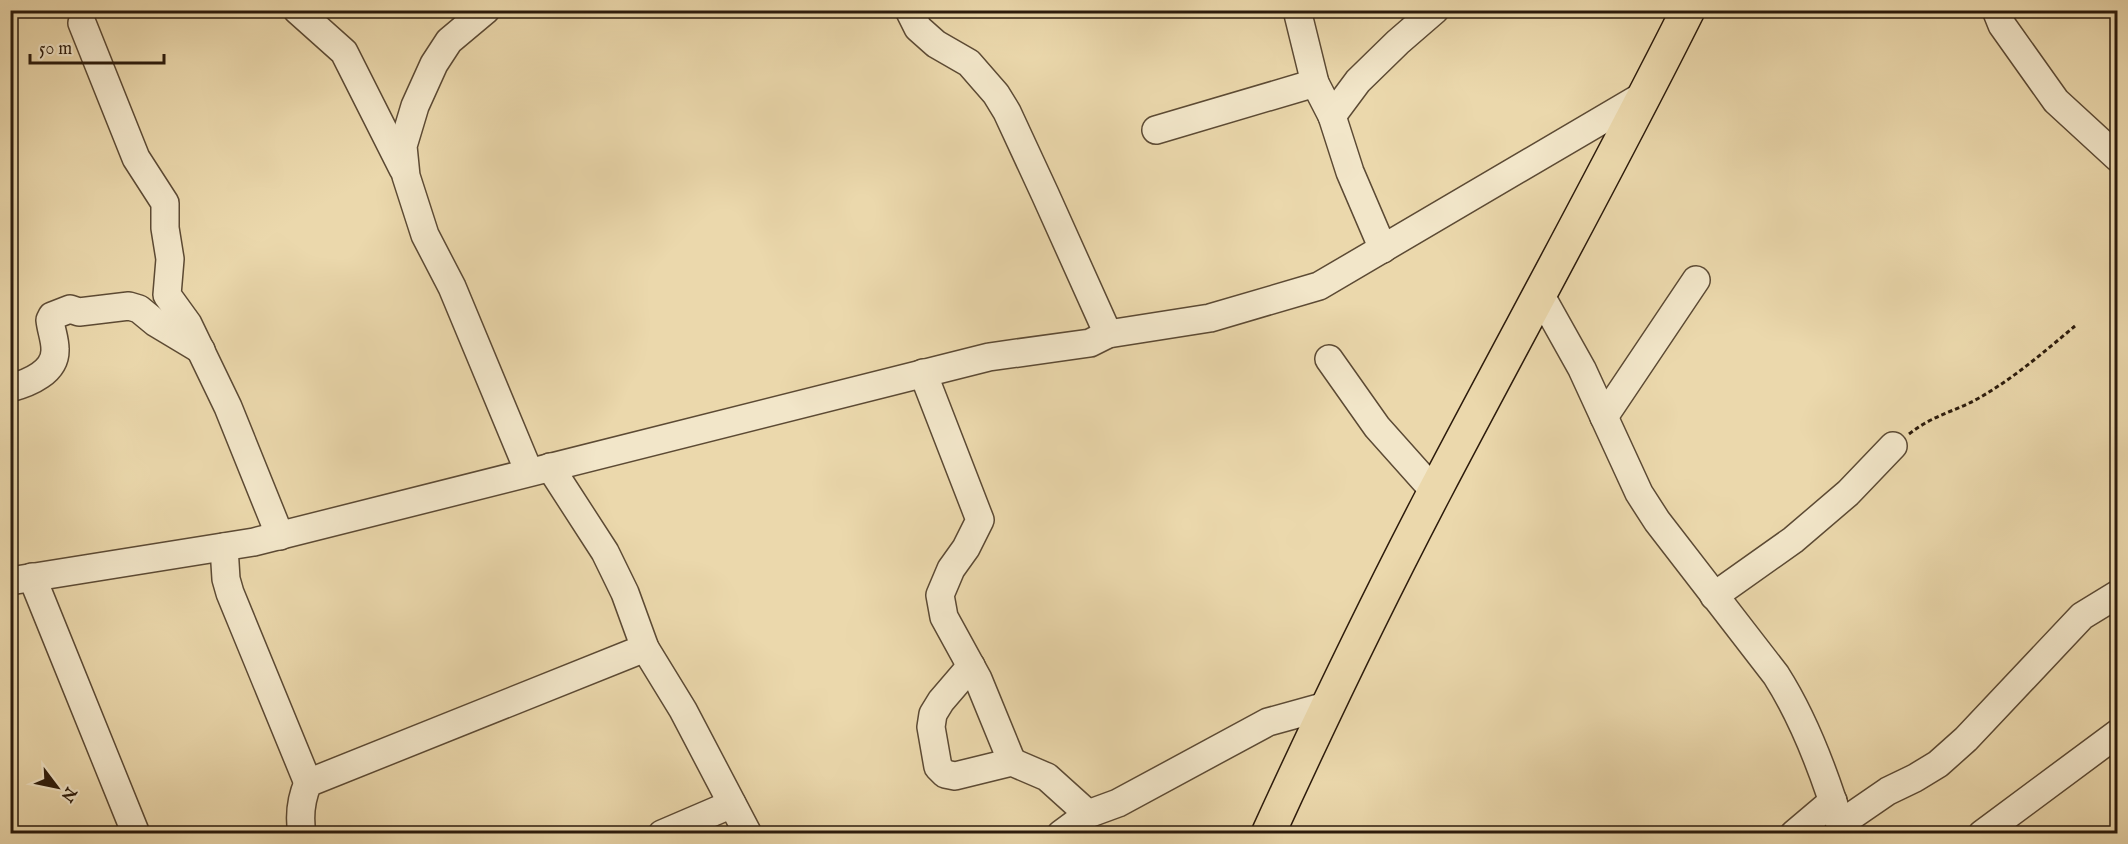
<svg xmlns="http://www.w3.org/2000/svg" width="2128" height="844" font-family="'IM FELL English',serif">
<style>
.lines{fill:none;stroke-linecap:round;stroke-linejoin:round}
.minor-casing{stroke:#5c4a34;stroke-width:30}
.highway-casing{stroke:#2c1b0c;stroke-width:36}
.path{stroke:#2c1b0c;stroke-width:3;stroke-dasharray:4.5 3;stroke-linecap:butt}
.minor{stroke:#f2e6c9;stroke-width:27}
.highway{stroke:#ebd8ac;stroke-width:33}
</style>
<rect width="100%" height="100%" fill="#ebd8ac"/>
<filter id="stains"><feTurbulence type="fractalNoise" baseFrequency=".00333" numOctaves="4"/><feColorMatrix values="0 0 0 0 .2 0 0 0 0 .09 0 0 0 0 .02 0 0 0 .5 -.17"/></filter>
<radialGradient id="worn" r=".72"><stop offset=".6" stop-color="#630" stop-opacity="0"/><stop offset="1" stop-color="#630" stop-opacity=".3"/></radialGradient>
<g class="lines">
<defs>
<g id="minor">
<path d="M297,10L344,52L403,169"/>
<path d="M486,10L449,41L434,64L415,106L403,146L406,176L425,235L452,287L529,472"/>
<path d="M909,10L918,28L936,44L969,63L996,94L1007,112L1045,194L1108,334"/>
<path d="M1297,10L1315,83L1332,116L1350,172L1383,249"/>
<path d="M1996,10L2002,25L2056,101L2118,158"/>
<path d="M82,23L136,158L165,203V228L170,259L167,295L188,324L228,407L280,536"/>
<path d="M1332,116L1358,81L1398,42L1435,10"/>
<path d="M1156,130L1315,83"/>
<path d="M1540,294L1582,369L1639,493L1657,521L1776,675C1806,722 1827,780 1843,834"/>
<path d="M1329,359L1377,427L1435,492"/>
<path d="M923,373L980,520L966,548L951,569L940,595L944,617L978,679L1012,762"/>
<path d="M10,388C29,383 56,372 55,349C55,339 51,330 50,320L52,316L70,309L79,312L129,306L139,309L156,323L201,350"/>
<path d="M1604,417L1696,280"/>
<path d="M550,467L605,552L625,593L645,648L683,710L748,834"/>
<path d="M224,547L226,579L230,593L308,783"/>
<path d="M32,577L136,834"/>
<path d="M10,581L254,542L989,357L1090,343L1108,334L1210,318L1319,286L1646,94"/>
<path d="M1714,596L1793,540L1848,493L1893,446"/>
<path d="M971,666L941,701L933,714L931,727L938,767L945,774L955,776L1012,762L1047,777L1088,814"/>
<path d="M1840,824L1888,791L1915,778L1938,764L1966,739L2082,616L2118,594"/>
<path d="M302,834C299,816 301,799 308,783L645,648"/>
<path d="M662,834L732,804"/>
<path d="M1061,834L1088,814L1118,803L1268,722L1326,706"/>
<path d="M1794,834L1833,801"/>
<path d="M1982,834L2118,733"/>
</g>
<path id="highway" d="M1268,834C1321,718 1376,604 1435,491C1519,331 1607,172 1688,10"/>
</defs>
<use href="#minor" class="minor-casing"/>
<use href="#highway" class="highway-casing"/>
<path class="path" d="M1909,434C1933,415 1954,412 1979,398C2014,378 2044,352 2075,326"/>
<use href="#minor" class="minor"/>
<use href="#highway" class="highway"/>
</g>
<rect width="2128" height="844" fill="none" stroke="#ebd8ac" stroke-width="36"/>
<rect x="12" y="12" width="2104" height="820" fill="none" stroke="#2c1b0c" stroke-width="3"/>
<rect x="18" y="18" width="2092" height="808" fill="none" stroke="#2c1b0c" stroke-width="1.5"/>
<g transform="translate(57 787) rotate(122)" stroke="#f2e6c9" stroke-width="4.5" paint-order="stroke">
<path d="M0-4.5L10 22L0 15L-10 22Z" fill="#2c1b0c"/>
<text y="-9" font-size="16" font-weight="bold" text-anchor="middle" fill="#2c1b0c">N</text>
</g>
<path d="M30 54v9h134v-9" fill="none" stroke="#2c1b0c" stroke-width="3"/>
<text x="39" y="54" font-size="18" fill="#2c1b0c" stroke="#f2e6c9" stroke-width="4.5" paint-order="stroke">50 m</text>
<rect width="100%" height="100%" filter="url(#stains)"/>
<rect width="100%" height="100%" fill="url(#worn)"/>
</svg>
